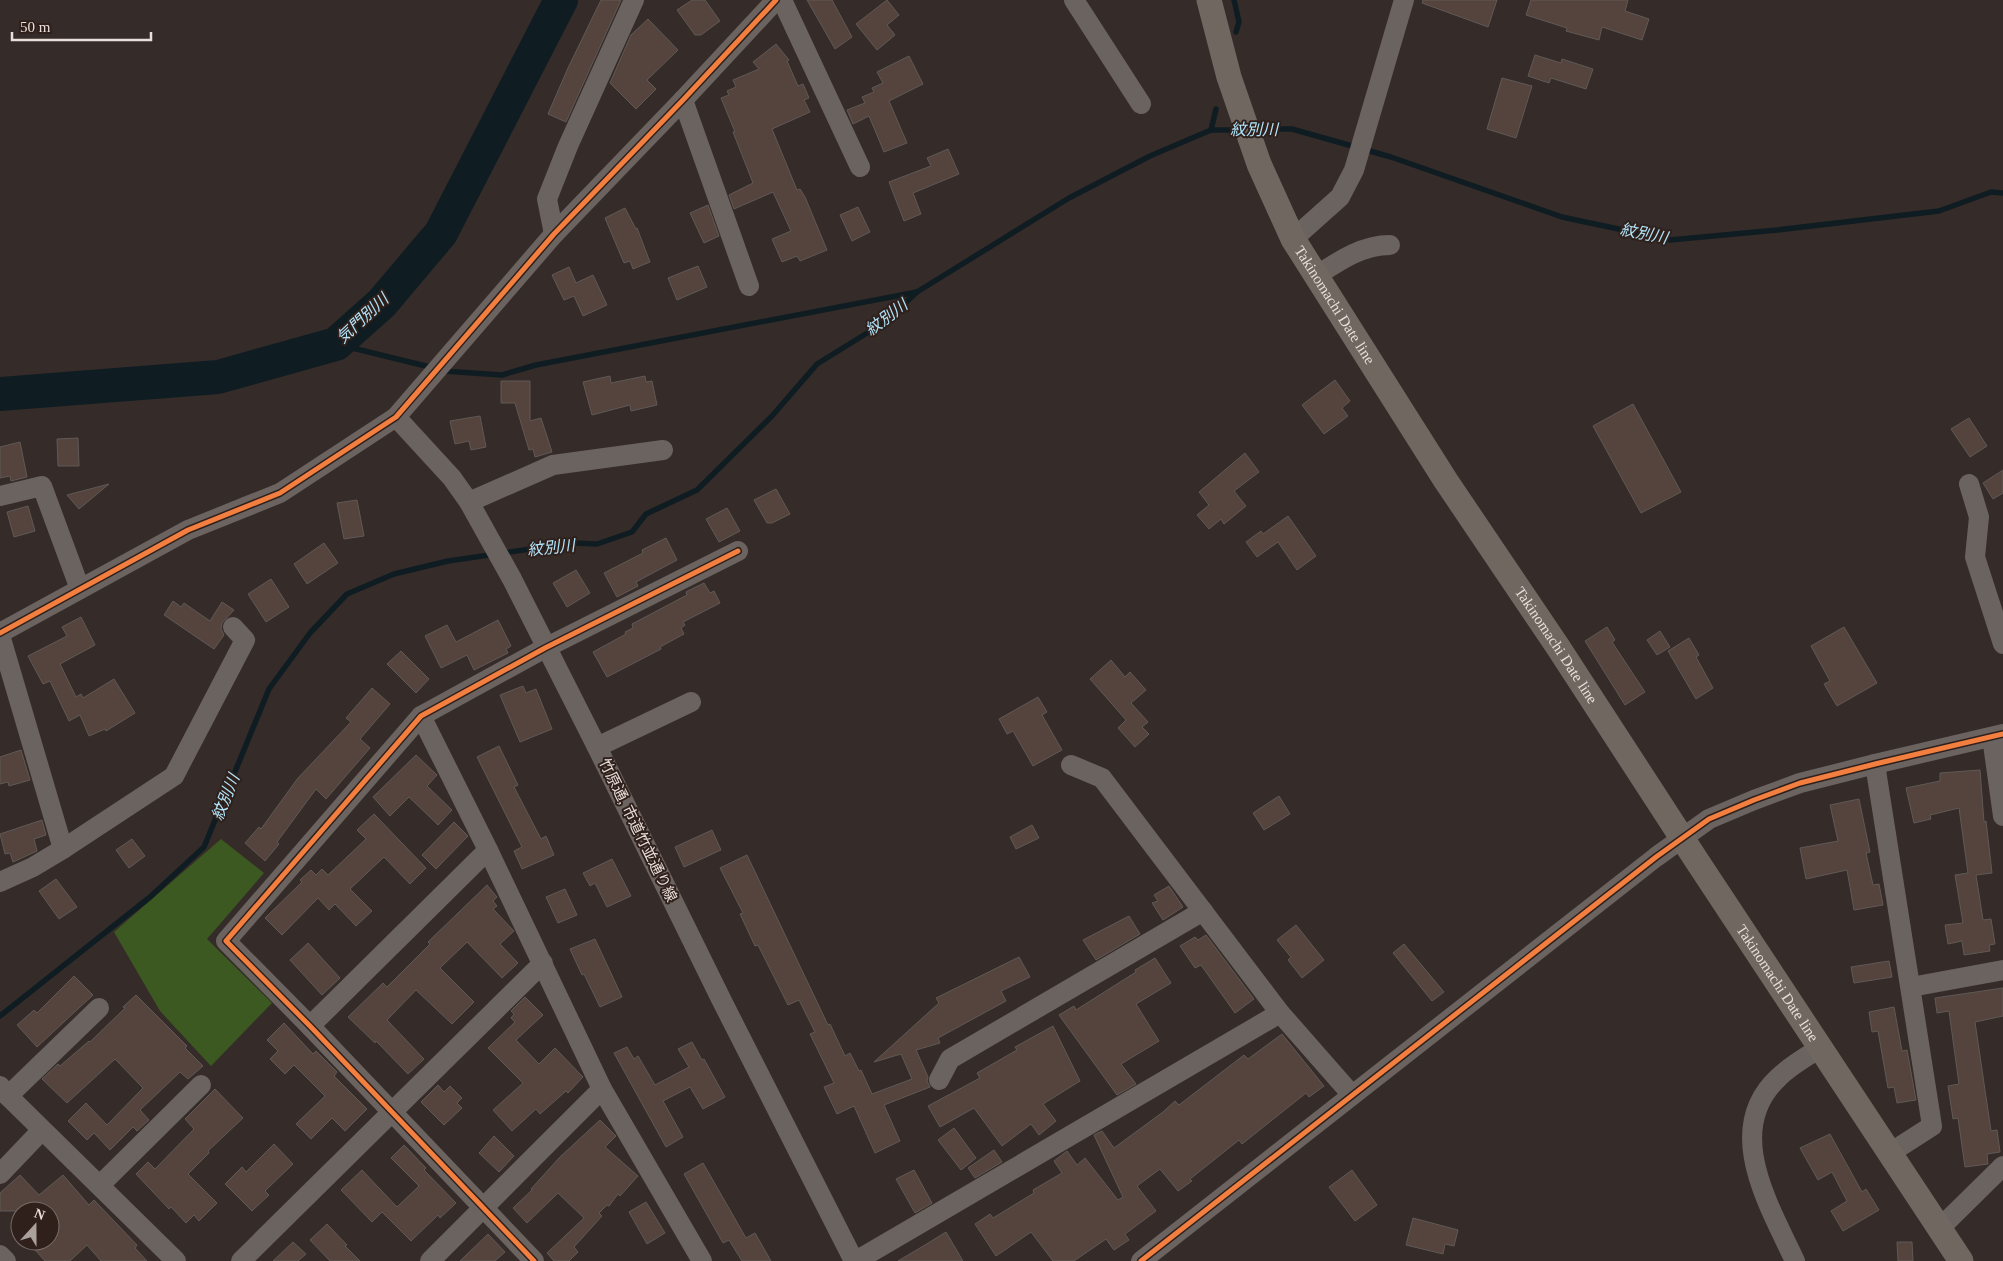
<svg xmlns="http://www.w3.org/2000/svg" width="2003" height="1261" font-family="'Times New Roman','Noto Sans JP',serif">
<style>
.green{fill:#3b5920}
.lines{fill:none;stroke-linecap:round;stroke-linejoin:round}
.stream{stroke:#0f1d22;stroke-width:5.5}
.river{stroke:#0f1d22;stroke-width:34}
.building{fill:#54443d;stroke:#605956}
.minor{stroke:#6b6360;stroke-width:20}
.major{stroke:#706860;stroke-width:25}
.cycleway-casing{stroke:#2f201b;stroke-width:8}
.cycleway{stroke:#f27e40;stroke-width:5}
.labels{text-anchor:middle;stroke-width:4;stroke-linejoin:round;paint-order:stroke}
.street-label{font-size:15px;fill:#e9deda;stroke:#2f201b}
.water-label{font-size:16px;font-style:italic;fill:#b0e4fb;stroke:#2f201b}
</style>
<rect width="100%" height="100%" fill="#352c29"/>
<path class="green" d="M221,839L264,873L207,939L272,1003L211,1066L160,1011L114,932Z"/>
<g class="lines">
<g class="stream">
<path d="M1234,0L1239,22L1236,32"/>
<path d="M1254,129H1292L1391,157L1562,217L1670,240L1777,230L1939,211L1991,192L2003,193"/>
<path d="M1211,130L1216,109"/>
<path d="M336,344L434,368"/>
<path d="M443,371L502,375L536,365L917,292"/>
<path d="M0,1016L150,897L204,847L269,689L310,633L347,594L394,574L448,561L572,543L597,544L632,532L646,514L697,490L772,416L817,364L885,322L917,292L1069,198L1150,156L1211,130H1240"/>
</g>
<path class="river" d="M0,394L218,377L336,344L382,303L441,233L561,0"/>
</g>
<g class="building">
<path d="M601,0H621L566,122L548,114L568,68Z"/>
<path d="M692,0H705L720,21L701,35H695L677,10Z"/>
<path d="M807,0H832L852,37L835,49Z"/>
<path d="M887,0L899,15L887,25L895,35L877,50L856,24Z"/>
<path d="M1423,0H1497L1488,27L1422,3Z"/>
<path d="M1531,0H1628L1625,11L1649,19L1642,40L1602,27L1599,40L1566,31L1567,28L1526,15Z"/>
<path d="M648,19L678,50L647,80L656,89L636,109L610,83L631,35Z"/>
<path d="M776,44L789,60L787,61L798,86L803,84L809,98L804,100L810,112L772,129L797,190L800,189L805,197L827,250L800,261L797,256L782,262L772,239L791,231L773,192L734,209L729,195L753,183L733,132H735L721,98L729,95L727,91L736,87L733,80L759,69L753,62Z"/>
<path d="M1535,55L1561,63L1562,59L1593,69L1586,89L1551,78L1549,83L1528,76Z"/>
<path d="M909,56L923,84L889,101L907,143L884,152L869,116L853,124L847,110L865,103L862,97L874,92L872,88L883,83L877,72Z"/>
<path d="M1502,78L1532,86L1516,138L1487,129Z"/>
<path d="M948,149L959,174L913,193L921,214L904,221L889,182L931,166L927,158Z"/>
<path d="M708,205L719,236L704,243L690,213Z"/>
<path d="M858,207L870,232L852,241L840,215Z"/>
<path d="M625,208L636,229L637,228L650,262L633,269L630,261L624,263L605,218Z"/>
<path d="M698,266L707,287L677,300L668,278Z"/>
<path d="M569,267L576,283L593,275L607,305L583,316L574,296L564,300L552,275Z"/>
<path d="M610,376L611,383L645,376L646,382L652,381L657,405L631,411L630,405L592,415L583,382Z"/>
<path d="M1335,380L1350,401L1342,408L1348,416L1324,434L1302,405Z"/>
<path d="M501,381H530V421L541,418L552,452L535,457L533,449L529,450L515,403H501Z"/>
<path d="M1633,404L1681,492L1641,513L1593,426Z"/>
<path d="M480,416L486,447L471,450L469,441L455,444L450,421Z"/>
<path d="M1969,418L1987,446L1970,457L1951,429Z"/>
<path d="M78,438L79,466H58L57,439Z"/>
<path d="M20,442L27,477L11,481L10,476L0,478V447Z"/>
<path d="M1245,453L1259,472L1234,491L1246,506L1224,524L1221,519L1209,529L1197,515L1209,505L1199,492Z"/>
<path d="M2003,470V493L1993,499L1983,483Z"/>
<path d="M109,484L79,509L67,495Z"/>
<path d="M776,489L790,514L772,523H767L754,500Z"/>
<path d="M357,500L364,536L344,539L337,503Z"/>
<path d="M28,506L35,531L14,537L7,512Z"/>
<path d="M727,508L740,531L719,542L706,519Z"/>
<path d="M1288,516L1316,556L1297,570L1278,542L1257,557L1246,542L1261,531L1263,534Z"/>
<path d="M666,538L677,560L636,582L638,586L617,597L604,573L643,553L642,550Z"/>
<path d="M324,543L338,563L307,584L294,564Z"/>
<path d="M576,570L590,593L567,607L553,583Z"/>
<path d="M271,579L289,607L266,622L248,594Z"/>
<path d="M704,583L710,593L714,591L720,603L683,622L685,625L681,628L684,634L660,647L661,649L607,677L593,652L626,634L625,632L633,628L632,624L687,595L686,592Z"/>
<path d="M173,601L181,607L184,603L210,621L222,602L234,610L222,623L221,629L224,635L214,649L164,615Z"/>
<path d="M81,617L95,645L60,664L76,697L81,694L83,698L114,679L135,713L106,731L105,729L89,736L80,715L69,721L50,681L43,684L28,656L67,636L62,627Z"/>
<path d="M498,620L511,646L506,649L508,653L474,670L467,655L441,668L425,636L447,625L456,642Z"/>
<path d="M1607,627L1615,640L1612,642L1645,692L1625,705L1585,641Z"/>
<path d="M1844,627L1877,683L1837,706L1824,684L1830,681L1811,646Z"/>
<path d="M1660,631L1670,647L1657,655L1647,640Z"/>
<path d="M1689,638L1699,655L1696,657L1713,688L1696,699L1668,651Z"/>
<path d="M401,651L429,679L416,693L387,664Z"/>
<path d="M1111,660L1125,677L1130,672L1146,690L1131,703L1148,722L1142,727L1149,734L1135,747L1118,728L1126,720L1090,679Z"/>
<path d="M523,686L526,693L536,689L552,729L520,742L500,695Z"/>
<path d="M372,688L390,704L360,739L370,748L326,799L316,789L277,842L279,844L265,861L245,843L259,827L261,829L298,778L351,722L346,718Z"/>
<path d="M1038,697L1047,712L1042,715L1062,750L1033,766L1013,731L1007,734L999,719Z"/>
<path d="M499,746L518,785L514,787L541,839L546,836L554,855L522,869L514,851L522,847L477,757Z"/>
<path d="M21,750L30,780L9,786L8,782L0,784V757Z"/>
<path d="M416,755L437,775L427,786L452,810L438,825L409,797L390,816L373,797Z"/>
<path d="M1980,770L1984,822L1986,821L1992,873L1976,875L1983,920L1991,919L1995,944L1989,945L1990,951L1964,955L1962,941L1948,944L1945,925L1963,923L1955,875L1968,873L1959,808L1930,815L1931,819L1914,823L1906,788L1940,781V773Z"/>
<path d="M1279,796L1290,814L1264,830L1253,813Z"/>
<path d="M1859,799L1870,852L1866,853L1873,885L1879,884L1883,905L1854,910L1847,870L1806,879L1800,848L1838,841L1830,805Z"/>
<path d="M374,814L426,868L410,884L384,857L350,889L372,911L356,926L335,904L329,910L318,898L282,935L265,918L302,882L300,880L311,870L316,875L322,869L328,875L366,839L357,830Z"/>
<path d="M42,820L46,835L34,839L37,851L13,862L10,853L5,854L0,834Z"/>
<path d="M454,822L468,836L436,869L422,855Z"/>
<path d="M1032,825L1039,838L1016,849L1010,837Z"/>
<path d="M712,830L721,850L684,867L675,847Z"/>
<path d="M132,839L145,856L129,868L116,850Z"/>
<path d="M747,855L828,1025L830,1024L845,1056L850,1053L859,1071L861,1070L872,1094L912,1079L901,1054L874,1062L939,1003L936,998L1019,957L1030,977L1001,991L1006,1001L938,1038L940,1043L916,1050L928,1077L927,1081L930,1087L884,1105L900,1141L875,1153L854,1106L837,1114L824,1087L834,1083L810,1034L815,1032L799,1000L788,1005L758,945L755,946L740,914L743,913L720,868Z"/>
<path d="M612,859L631,896L607,907L595,883L590,886L583,873Z"/>
<path d="M56,879L77,907L59,919L39,891Z"/>
<path d="M487,885L497,897L493,901L497,906L493,909L514,931L500,944L518,963L502,978L467,942L440,968L474,1002L452,1024L416,990L387,1020L424,1059L408,1074L376,1041L375,1043L348,1017L383,983L387,987L430,944L428,942Z"/>
<path d="M1169,886L1183,907L1163,920L1152,903L1158,901L1154,895Z"/>
<path d="M565,889L577,915L558,923L546,897Z"/>
<path d="M1129,916L1140,934L1096,960L1083,940Z"/>
<path d="M1296,925L1324,960L1302,978L1288,960L1291,957L1277,940Z"/>
<path d="M1206,935L1254,999L1235,1013L1201,965L1195,968L1180,946L1195,937L1198,940Z"/>
<path d="M595,939L622,997L600,1007L584,974L582,975L570,949Z"/>
<path d="M308,943L340,978L322,995L290,960Z"/>
<path d="M1404,944L1444,992L1432,1001L1393,953Z"/>
<path d="M1155,958L1171,983L1136,1004L1159,1041L1121,1064L1136,1084L1117,1095L1059,1015L1074,1006L1076,1010L1136,972L1135,970Z"/>
<path d="M1889,961L1892,977L1854,983L1851,967Z"/>
<path d="M74,976L93,995L37,1047L17,1025L34,1010L37,1013Z"/>
<path d="M2003,988V1016L1975,1022L1991,1131L1997,1130L2000,1152L1987,1154L1988,1164L1965,1167L1958,1118L1953,1119L1948,1086L1959,1084L1949,1011L1937,1013L1935,998Z"/>
<path d="M136,995L187,1046L185,1048L203,1066L188,1079L180,1072L140,1110L149,1120L137,1131L133,1127L110,1150L94,1133L87,1140L68,1121L86,1103L107,1125L143,1088L115,1059L67,1103L42,1079L58,1064L60,1066L89,1041L90,1042L125,1008L123,1007Z"/>
<path d="M525,997L543,1015L516,1040L539,1064L555,1048L583,1077L568,1093L566,1091L540,1114L536,1109L512,1131L493,1110L523,1083L488,1048L515,1022L511,1018L514,1014L511,1011Z"/>
<path d="M1894,1007L1902,1051L1907,1050L1916,1100L1897,1103L1894,1087L1888,1088L1878,1031L1872,1032L1869,1012Z"/>
<path d="M284,1023L313,1054L316,1051L337,1072L334,1076L367,1109L345,1131L332,1118L311,1139L296,1124L325,1096L294,1065L285,1074L270,1059L278,1051L267,1040Z"/>
<path d="M1053,1026L1080,1081L1043,1104L1056,1121L1039,1135L1031,1124L1002,1146L974,1108L940,1127L928,1106L980,1078L977,1073L1017,1050L1015,1047Z"/>
<path d="M1282,1034L1324,1086L1309,1097L1306,1093L1242,1144L1239,1140L1190,1179L1192,1181L1178,1191L1160,1169L1137,1186L1156,1211L1125,1234L1129,1240L1114,1250L1106,1239L1074,1261H1053L1031,1232L996,1256L975,1224L990,1214L993,1218L1034,1193L1033,1190L1062,1173L1054,1161L1067,1151L1077,1165L1085,1158L1118,1200L1123,1197L1094,1135L1102,1131L1114,1148L1163,1112L1175,1101L1179,1105L1244,1055L1248,1059Z"/>
<path d="M692,1042L702,1060L704,1059L725,1097L703,1109L690,1087L663,1101L683,1137L666,1147L614,1053L627,1047L634,1059L638,1056L655,1085L689,1067L678,1049Z"/>
<path d="M438,1085L444,1092L450,1086L462,1098L457,1103L462,1108L444,1125L421,1102Z"/>
<path d="M215,1089L243,1118L208,1151L209,1153L188,1174L217,1203L199,1221L194,1215L186,1223L171,1207L169,1209L136,1174L148,1162L155,1169L194,1129L185,1119Z"/>
<path d="M600,1120L616,1136L605,1147L638,1176L620,1196L618,1194L609,1206L607,1205L599,1213L602,1216L574,1247L578,1252L569,1261H554L547,1253L584,1218L558,1193L527,1223L513,1208L532,1190L531,1189L560,1157Z"/>
<path d="M954,1128L976,1158L961,1170L938,1140Z"/>
<path d="M1830,1134L1862,1192L1866,1189L1879,1210L1843,1231L1831,1211L1847,1201L1832,1172L1818,1180L1800,1148Z"/>
<path d="M494,1136L514,1156L499,1172L479,1153Z"/>
<path d="M274,1144L293,1164L265,1191L269,1195L252,1211L225,1184L242,1167L246,1172Z"/>
<path d="M404,1145L426,1168L424,1170L456,1203L440,1218L438,1215L411,1241L382,1212L372,1222L341,1190L362,1170L397,1207L419,1186L391,1158Z"/>
<path d="M994,1150L1002,1162L975,1178L968,1168Z"/>
<path d="M703,1163L746,1238L755,1233L771,1261H742L729,1240L723,1243L684,1174Z"/>
<path d="M914,1170L932,1203L915,1213L896,1179Z"/>
<path d="M1352,1170L1377,1205L1355,1221L1329,1187Z"/>
<path d="M20,1175L39,1195L63,1175L89,1205L94,1200L137,1245L135,1248L147,1261H101L87,1245L70,1261H45L27,1241H50V1211H0V1193Z"/>
<path d="M646,1202L665,1233L647,1244L629,1212Z"/>
<path d="M1413,1218L1458,1230L1454,1246L1445,1244L1443,1254L1406,1245Z"/>
<path d="M327,1224L347,1245L345,1246L360,1261H330L310,1240Z"/>
<path d="M946,1232L963,1261H898L925,1245Z"/>
<path d="M488,1234L505,1252L495,1261H460Z"/>
<path d="M293,1242L306,1254L298,1261H273Z"/>
<path d="M1897,1242H1912L1913,1261H1898Z"/>
</g>
<g class="lines">
<g class="minor">
<path d="M782,0L860,167"/>
<path d="M1074,0L1141,104"/>
<path d="M683,100L749,286"/>
<path d="M554,234L547,199L568,146L634,0"/>
<path d="M1293,239L1340,197L1354,170L1404,0"/>
<path d="M1316,276C1339,261 1362,245 1390,245"/>
<path d="M396,417L452,478L469,502L512,579L597,747L723,1003L854,1261"/>
<path d="M1969,484L1979,517L1975,557L2003,644"/>
<path d="M0,496L42,486L80,589"/>
<path d="M469,502L553,465L663,450"/>
<path d="M0,633L188,530L280,493L396,417L554,234L683,100L776,0"/>
<path d="M0,635L63,849"/>
<path d="M421,716L488,850L602,1089L702,1261"/>
<path d="M1992,737L2003,816"/>
<path d="M597,747L691,702"/>
<path d="M1875,764L1932,1126L1890,1153"/>
<path d="M1071,765L1102,778L1280,1013L1352,1095"/>
<path d="M0,882L33,867L63,849L174,776L245,640L233,627"/>
<path d="M1911,987L2003,970"/>
<path d="M310,1026L488,850"/>
<path d="M939,1080L950,1059L1203,911"/>
<path d="M0,1086L8,1096L176,1261"/>
<path d="M8,1096L99,1008"/>
<path d="M0,1174L42,1130"/>
<path d="M100,1185L201,1085"/>
<path d="M1940,1228L2003,1166"/>
<path d="M0,1255L6,1261"/>
<path d="M241,1261L543,963"/>
<path d="M430,1261L602,1089"/>
<path d="M534,1261L310,1026L226,941L421,716L545,648L738,551"/>
<path d="M856,1261L1280,1013"/>
<path d="M1141,1261L1656,857L1709,819L1754,800L1800,783L1875,764L2003,734"/>
<path d="M1795,1261C1769,1205 1722,1129 1779,1077C1790,1066 1806,1057 1820,1048"/>
</g>
<path class="major" id="s1" d="M1209,0L1229,77L1259,164L1293,239L1446,481L1558,647L1697,861L1961,1261"/>
<defs>
<g id="cycleway">
<path d="M0,633L188,530L280,493L396,417L554,234L683,100L776,0"/>
<path d="M534,1261L310,1026L226,941L421,716L545,648L738,551"/>
<path d="M1141,1261L1656,857L1709,819L1754,800L1800,783L1875,764L2003,734"/>
</g>
</defs>
<use href="#cycleway" class="cycleway-casing"/>
<use href="#cycleway" class="cycleway"/>
</g>
<g class="labels">
<g class="street-label">
<text dy="5" stroke="none"><textPath href="#s1" startOffset="332">Takinomachi Date line</textPath></text>
<text dy="5" stroke="none"><textPath href="#s1" startOffset="738">Takinomachi Date line</textPath></text>
<text transform="translate(638 830) rotate(64)" y="5">竹原通, 市道竹並通り線</text>
<text dy="5" stroke="none"><textPath href="#s1" startOffset="1142">Takinomachi Date line</textPath></text>
</g>
<g class="water-label">
<text x="1254" y="135">紋別川</text>
<text transform="translate(1644 233) rotate(11)" y="6">紋別川</text>
<text transform="translate(886 317) rotate(-37)" y="6">紋別川</text>
<text transform="translate(362 318) rotate(-43)" y="6">気門別川</text>
<text transform="translate(551 547) rotate(-6)" y="6">紋別川</text>
<text transform="translate(225 797) rotate(-68)" y="6">紋別川</text>
</g>
</g>
<g transform="translate(35 1226) rotate(21)"><circle r="24" fill="#2f201b" stroke="#796c67"/>
<path d="M0-4L9 19L0 12L-9 19Z" fill="#aaa09c"/>
<text y="-8" font-size="14" font-weight="bold" text-anchor="middle" fill="#e9deda">N</text>
</g>
<path d="M12 32v8h139v-8" fill="none" stroke="#e9deda" stroke-width="2.5"/>
<text x="20" y="32" font-size="15" fill="#e9deda" stroke="#2f201b" stroke-width="4" paint-order="stroke">50 m</text>
</svg>
